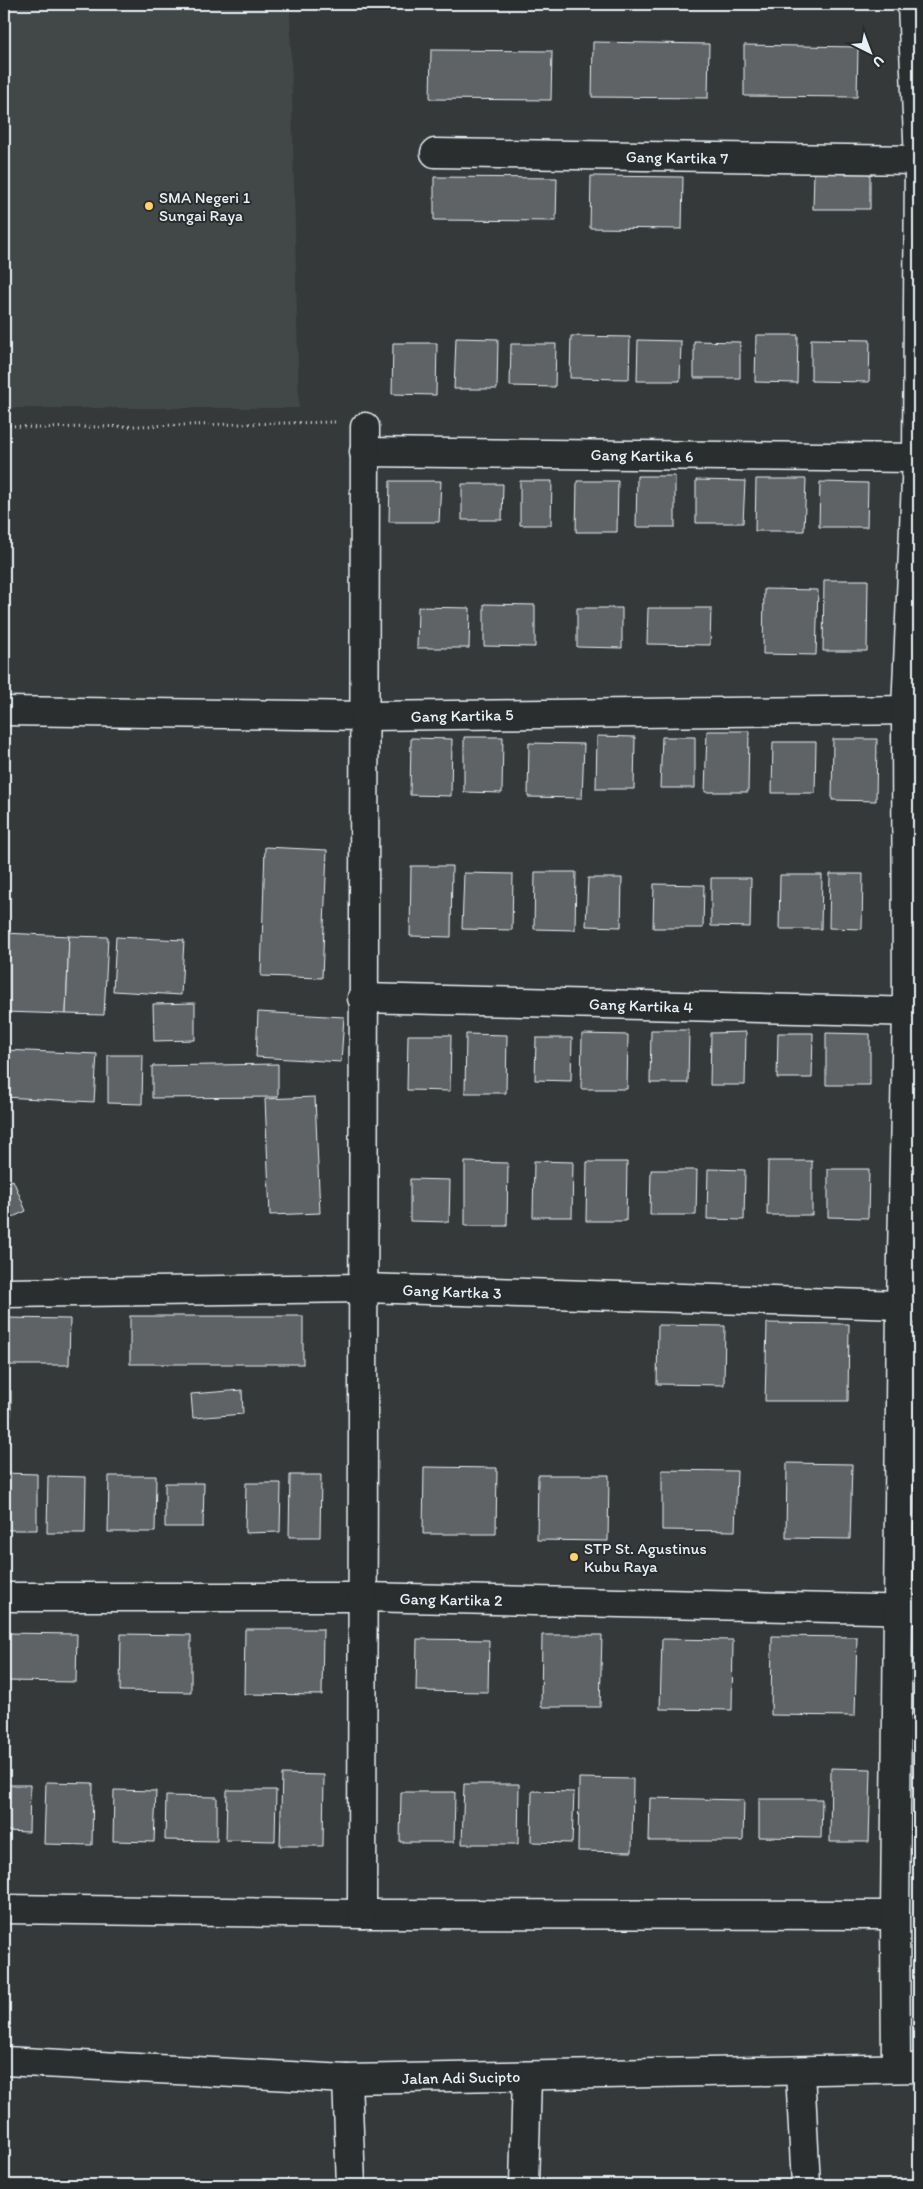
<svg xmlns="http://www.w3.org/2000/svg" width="923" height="2189" font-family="Itim,sans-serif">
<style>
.built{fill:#424647}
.building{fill:#5f6365;stroke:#e8f1f8}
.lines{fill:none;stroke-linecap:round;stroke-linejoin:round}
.minor-casing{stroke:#e8f1f8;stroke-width:31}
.major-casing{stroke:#e8f1f8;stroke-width:31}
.path{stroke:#e8f1f8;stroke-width:3;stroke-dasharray:1 4;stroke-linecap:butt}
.minor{stroke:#2a2d2e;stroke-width:28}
.major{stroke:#2a2d2e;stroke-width:28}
.poi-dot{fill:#ffd166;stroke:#2a2d2e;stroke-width:2}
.labels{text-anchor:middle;stroke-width:4;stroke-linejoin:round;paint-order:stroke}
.street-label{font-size:16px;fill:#e8f1f8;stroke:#2a2d2e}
.poi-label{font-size:16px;fill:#e8f1f8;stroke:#2a2d2e;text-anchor:start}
</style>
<rect width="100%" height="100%" fill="#35393a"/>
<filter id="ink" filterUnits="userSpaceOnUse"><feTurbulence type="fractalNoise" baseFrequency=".02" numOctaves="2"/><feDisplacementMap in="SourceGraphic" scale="10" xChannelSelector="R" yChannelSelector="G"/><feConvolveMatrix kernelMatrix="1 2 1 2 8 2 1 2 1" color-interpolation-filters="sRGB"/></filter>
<g filter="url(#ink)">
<path class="built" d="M4,4H290L299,408H4Z"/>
<g class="building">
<path d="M646,4H709V6L646,5Z"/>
<path d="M794,4H864V5Z"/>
<path d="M593,42L709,44L708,98L592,97Z"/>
<path d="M744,45L858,47L857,97L744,96Z"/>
<path d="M431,50L552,51L551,100L430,99Z"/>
<path d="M814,172H870V209H813Z"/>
<path d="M591,176L683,177L682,229L590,228Z"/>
<path d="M434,177L557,178L556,221L434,220Z"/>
<path d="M756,335H798L797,383L755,382Z"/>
<path d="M571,336L630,337L629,379L570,378Z"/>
<path d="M456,338L498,339L497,389H454Z"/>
<path d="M811,339L870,340L869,382L811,381Z"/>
<path d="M638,340L681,341L680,381H637Z"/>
<path d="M694,341L740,342V378H694Z"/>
<path d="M393,343H437L436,395L392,394Z"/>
<path d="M511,344H556L555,387L510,386Z"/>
<path d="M637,476H675V527H636Z"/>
<path d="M756,479H806L804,531H755Z"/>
<path d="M696,480L745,481L743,523H696Z"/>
<path d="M390,481H441L439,522H389Z"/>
<path d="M520,481H552L551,525H520Z"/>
<path d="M577,481H618L617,532H576Z"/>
<path d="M820,482L868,483L867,527H819Z"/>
<path d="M462,484H503L502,520H462Z"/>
<path d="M824,580H868L867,651H823Z"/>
<path d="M764,589L818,590L816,655L763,654Z"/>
<path d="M484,604L535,605V647L484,646Z"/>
<path d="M418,607L470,608L469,648H417Z"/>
<path d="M577,608H622V648L577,647Z"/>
<path d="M648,608H711L710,645L647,644Z"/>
<path d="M707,731H749L748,792H705Z"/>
<path d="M597,736L635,737L634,789H596Z"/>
<path d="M464,737H503L502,793L464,792Z"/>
<path d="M662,737H695V788H660Z"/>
<path d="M411,738L452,739L451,796L410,795Z"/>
<path d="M833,739H877L876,801L832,800Z"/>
<path d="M773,742H816L815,793H772Z"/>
<path d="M529,743L584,744L582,798L528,797Z"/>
<path d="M265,847L327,850L322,978L261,976Z"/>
<path d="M411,866H452L451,937L410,936Z"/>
<path d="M535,872H576L575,930L534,929Z"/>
<path d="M464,873L513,874L512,930L462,929Z"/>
<path d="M830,874H863L862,929L829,928Z"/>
<path d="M780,875H822L821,929H779Z"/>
<path d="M588,878H622L621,927L586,926Z"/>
<path d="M711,878H751L750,927L711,926Z"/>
<path d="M654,884L704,885L703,928H653Z"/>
<path d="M4,933L69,936L66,1014L4,1012Z"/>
<path d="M69,936L108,937L104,1015L66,1014Z"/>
<path d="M116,937L184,940L181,995L113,991Z"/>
<path d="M195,1003V1040L154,1041L153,1004Z"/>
<path d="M258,1012L344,1017L341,1062L256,1057Z"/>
<path d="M651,1030H689L688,1083H650Z"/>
<path d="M746,1032L745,1085H710L711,1033Z"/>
<path d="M778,1033H813L812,1078H777Z"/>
<path d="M826,1033L870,1034V1085H826Z"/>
<path d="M466,1034L507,1035L506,1093H465Z"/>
<path d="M582,1034L628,1035L627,1089H581Z"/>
<path d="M408,1035H451L450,1091L407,1090Z"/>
<path d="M536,1038H572L571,1081L535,1080Z"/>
<path d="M4,1050L97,1054L94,1102L4,1097Z"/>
<path d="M108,1055H143L142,1104L108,1103Z"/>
<path d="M278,1064V1097L152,1098V1066Z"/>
<path d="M315,1097L320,1213L270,1215L265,1099Z"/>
<path d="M534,1161L573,1162L572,1217H533Z"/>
<path d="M768,1161H812V1215H767Z"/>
<path d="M465,1162L508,1163L507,1226H465Z"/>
<path d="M587,1162H627L626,1221H586Z"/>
<path d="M708,1169L745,1170L744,1220L707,1219Z"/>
<path d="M828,1169H869L868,1218L828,1217Z"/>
<path d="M651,1170H697L696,1215H650Z"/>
<path d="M410,1179L450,1180L449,1222L410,1221Z"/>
<path d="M13,1180L26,1211L4,1221V1184Z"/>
<rect x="130" y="1316" width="173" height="48"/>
<path d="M4,1318L70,1319L69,1365H4Z"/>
<path d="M767,1323L849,1324L848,1401H765Z"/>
<path d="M658,1325L725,1326L724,1385L657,1384Z"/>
<path d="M242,1390L243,1414L193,1418L191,1394Z"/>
<rect x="4" y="1391" width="7" height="25"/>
<path d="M787,1463L852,1464L850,1539L786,1538Z"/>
<path d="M424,1467L497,1468L496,1534H423Z"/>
<path d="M662,1470L737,1471L735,1531L662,1530Z"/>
<path d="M4,1473L37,1474V1530H4Z"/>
<path d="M290,1475H321L320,1537H289Z"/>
<path d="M538,1475H609L608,1541L537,1540Z"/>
<path d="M48,1476L86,1477L85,1533H47Z"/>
<path d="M109,1476H156L155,1532H108Z"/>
<path d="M165,1483H204L203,1527H165Z"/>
<path d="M246,1483H281L280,1532L245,1533Z"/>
<path d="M245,1629H323L322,1695L244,1694Z"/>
<path d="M4,1633L77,1634L76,1682L4,1681Z"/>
<path d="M121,1634L191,1635V1692L120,1691Z"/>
<path d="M542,1635H602L600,1707H541Z"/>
<path d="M772,1636L857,1637L855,1716L771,1715Z"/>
<path d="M417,1639L489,1640L488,1692L416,1691Z"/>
<path d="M662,1639L733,1640L732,1710L660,1709Z"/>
<path d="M831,1768L871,1769L869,1842H830Z"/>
<path d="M282,1774L324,1775L323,1846H280Z"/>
<path d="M579,1778L633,1779L632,1852L578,1851Z"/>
<path d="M46,1782L93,1783L92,1845L44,1844Z"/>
<path d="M464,1784H519L518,1844H462Z"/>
<path d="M4,1785H30L29,1832L4,1831Z"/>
<path d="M114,1790L156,1791L154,1842L113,1841Z"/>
<path d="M227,1790H276L275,1841L226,1840Z"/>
<path d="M532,1791L574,1792L572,1843L531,1842Z"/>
<path d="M401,1792H455L454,1842H400Z"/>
<path d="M166,1796L217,1797V1841L165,1840Z"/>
<path d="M650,1798L744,1800L743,1841H649Z"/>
<path d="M759,1799H822L821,1838L759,1837Z"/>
</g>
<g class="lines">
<defs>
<g id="minor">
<path d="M435,153L919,160"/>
<path d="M364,452L919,458"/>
<path d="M4,711L366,716L919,710"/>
<path d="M362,998L919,1012"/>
<path d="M4,1293L364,1288L901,1305L919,1309"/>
<path d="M4,1597H363L919,1610"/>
<path d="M4,1909L362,1914L895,1915"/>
<path d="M362,1914L365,427"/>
<path d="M896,2068L895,1915L901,1305L907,1012L906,710L917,459L919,160L912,4"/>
<path d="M800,2072L806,2185"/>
<path d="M347,2079L351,2185"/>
<path d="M524,2185L527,2076"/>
</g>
<path id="major" d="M4,2061L347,2079L919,2068"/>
</defs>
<use href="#minor" class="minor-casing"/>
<use href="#major" class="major-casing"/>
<path class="path" d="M4,425L39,428L335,422"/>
<use href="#minor" class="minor"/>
<use href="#major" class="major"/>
</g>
</g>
<g class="poi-dot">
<circle cx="149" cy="206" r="5"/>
<circle cx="574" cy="1557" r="5"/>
</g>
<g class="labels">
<g class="street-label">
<text transform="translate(677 157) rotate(1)" y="6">Gang Kartika 7</text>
<text transform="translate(642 455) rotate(1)" y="6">Gang Kartika 6</text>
<text transform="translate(462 715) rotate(-1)" y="6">Gang Kartika 5</text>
<text transform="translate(641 1005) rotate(2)" y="6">Gang Kartika 4</text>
<text transform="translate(452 1291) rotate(2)" y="6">Gang Kartka 3</text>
<text transform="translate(451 1599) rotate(1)" y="6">Gang Kartika 2</text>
<text transform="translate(461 2077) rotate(-1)" y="6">Jalan Adi Sucipto</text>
</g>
<g class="poi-label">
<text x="159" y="203">SMA Negeri 1<tspan x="159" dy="18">Sungai Raya</tspan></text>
<text x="584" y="1554">STP St. Agustinus<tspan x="584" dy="18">Kubu Raya</tspan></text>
</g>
</g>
<rect width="923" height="2189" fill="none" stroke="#2a2d2e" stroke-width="20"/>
<rect x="10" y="10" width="903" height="2169" fill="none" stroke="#e8f1f8" stroke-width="2" filter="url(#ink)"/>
<g transform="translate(870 52) rotate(138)" stroke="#2a2d2e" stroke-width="4" paint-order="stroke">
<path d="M0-4L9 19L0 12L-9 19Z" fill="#e8f1f8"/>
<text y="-8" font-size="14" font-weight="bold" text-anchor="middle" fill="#e8f1f8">U</text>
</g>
</svg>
